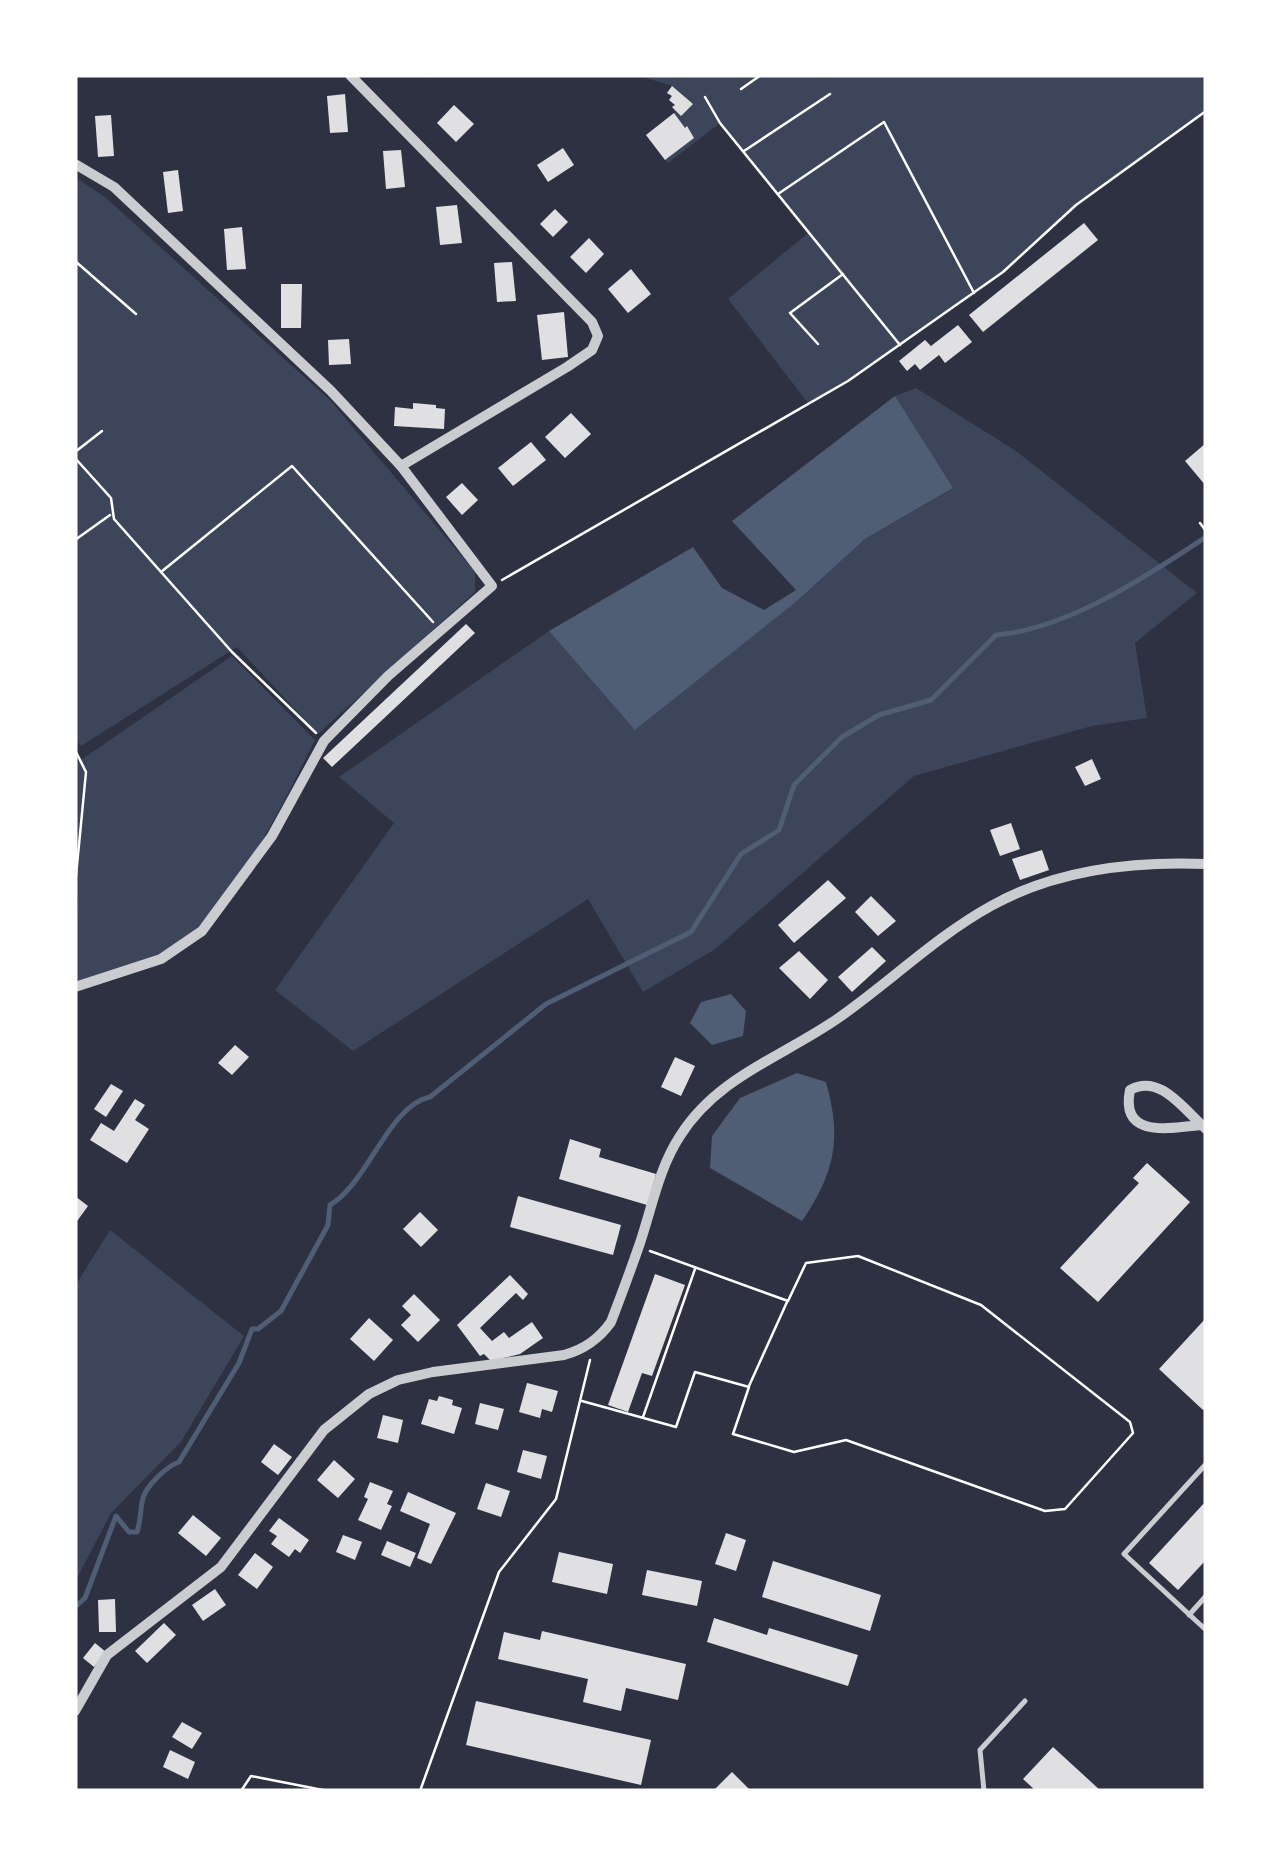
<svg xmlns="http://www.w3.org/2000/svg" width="1281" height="1866" font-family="'Exo 2',sans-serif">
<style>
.green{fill:#3c4559}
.water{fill:#4f5d75}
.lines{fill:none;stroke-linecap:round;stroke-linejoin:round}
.stream{stroke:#4f5d75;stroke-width:5}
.building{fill:#e0e0e3}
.path{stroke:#fff;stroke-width:2.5}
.service{stroke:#caccd0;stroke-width:5}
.minor{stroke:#caccd0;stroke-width:10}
</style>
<rect width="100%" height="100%" fill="#2d3142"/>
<g class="green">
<path d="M637,75H1201L1206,82V111L1076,205L1003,272L848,380L808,403L728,299L808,233L720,123L668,163L646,135L675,112L672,107L675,105L669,100L672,96L667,93L672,86Z"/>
<path d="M75,177L105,197L330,400L475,572V592L318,734L237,647L81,746L75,739Z"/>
<path d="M916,388L1016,451L1197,593L1135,643L1147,718L1092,726L914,776L714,950L643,992L588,899L353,1051L275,990L394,823L339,777L549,631L636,729L796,602L865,539L952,489L895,396Z"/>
<path d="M232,656L315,740C282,806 226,924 157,957C132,969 101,974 75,983L78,897L75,893V760L78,762Z"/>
<path d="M110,1230L244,1336L181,1442L111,1513L75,1582V1286Z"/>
</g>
<g class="water">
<path d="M895,396L953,488L865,539L796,602L635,730L549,631L693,547L722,588L764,610L796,590L732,521Z"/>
<path d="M731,994L746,1011L743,1036L712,1045L690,1023L701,1002Z"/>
<path d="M797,1073L826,1082C842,1139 835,1172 802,1221L710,1168L712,1136L740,1098Z"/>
</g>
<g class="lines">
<path class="stream" d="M75,1607L85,1598L116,1516L129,1532H137C141,1520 140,1509 143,1498C147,1485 167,1466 179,1462L239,1363L252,1329H258L281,1311L328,1225L330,1205C368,1183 389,1105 430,1097L546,1004L691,932L741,854L779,830L794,785L842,737L879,715L931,700L996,635C1068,629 1147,576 1206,537"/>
</g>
<g class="building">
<path d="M672,86L693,104L681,116L672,107L675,105L669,100L672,96L667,93Z"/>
<path d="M345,94L348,132L330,133L327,96Z"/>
<path d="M454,105L474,124L456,142L437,123Z"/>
<path d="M674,113L685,128L687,126L694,138L665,160L646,135Z"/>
<path d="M111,115L114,156L98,157L95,116Z"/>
<path d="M563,148L574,165L548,182L537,165Z"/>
<path d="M401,150L405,187L386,189L383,151Z"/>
<path d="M178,170L183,211L168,213L163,172Z"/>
<path d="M457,205L462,243L440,245L436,207Z"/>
<path d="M555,209L568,222L553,237L540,224Z"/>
<path d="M1084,223L1098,240L983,332L969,315Z"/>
<path d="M242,227L246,269L227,270L224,229Z"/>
<path d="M589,238L604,254L586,273L570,257Z"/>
<path d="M512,262L516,301L497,302L494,263Z"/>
<path d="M631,269L651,294L628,313L608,289Z"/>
<path d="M281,284H302L301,328H281Z"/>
<path d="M564,312L568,357L542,360L537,315Z"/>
<path d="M958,325L972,342L945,363L939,355L920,370L915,364L907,371L899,361L925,340L931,346Z"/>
<path d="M349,339L351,364L329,365L328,340Z"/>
<path d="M413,403L436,405V408L445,409L444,429L394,426L395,407L413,409Z"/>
<path d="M571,413L591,434L565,458L545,437Z"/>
<path d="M531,442L546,460L513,486L498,468Z"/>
<path d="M1206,443V486L1185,461Z"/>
<path d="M462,483L478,500L462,515L446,497Z"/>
<path d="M466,624L475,633L332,767L323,758Z"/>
<path d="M1092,759L1101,779L1085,786L1075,767Z"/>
<path d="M1011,823L1020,849L1000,856L990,830Z"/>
<path d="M1042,850L1049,870L1020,880L1012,859Z"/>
<path d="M828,880L846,898L794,943L778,925Z"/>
<path d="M871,896L896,921L878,936L855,912Z"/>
<path d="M872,947L886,961L852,992L838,977Z"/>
<path d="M799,951L828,980L810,999L779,968Z"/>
<path d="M235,1045L249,1057L232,1075L218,1063Z"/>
<path d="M675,1057L695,1066L681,1096L661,1087Z"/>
<path d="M111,1084L123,1091L106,1117L94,1109Z"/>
<path d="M135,1099L145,1105L135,1120L149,1129L127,1163L90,1140L101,1123L114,1131Z"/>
<path d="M570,1139L601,1149L599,1157L656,1174L647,1205L559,1179Z"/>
<path d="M1147,1163L1190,1202L1098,1302L1060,1268L1139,1183L1133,1178Z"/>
<path d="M75,1196L88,1206L75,1224Z"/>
<path d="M518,1196L621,1225L613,1255L510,1227Z"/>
<path d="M420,1212L438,1230L421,1247L403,1229Z"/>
<path d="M655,1274L685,1285L652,1376L642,1373L628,1412L608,1405Z"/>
<path d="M510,1275L528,1294L523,1300L516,1293L480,1328L492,1341L504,1332L509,1338L532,1322L543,1338L520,1354L491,1361L484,1354L480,1356L457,1325Z"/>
<path d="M414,1294L440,1320L418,1342L401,1325L411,1315L402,1306Z"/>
<path d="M369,1318L393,1340L374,1361L350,1339Z"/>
<path d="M1206,1318V1407L1203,1410L1159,1369Z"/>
<path d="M527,1383L558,1391L552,1412L542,1409L540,1418L519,1412Z"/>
<path d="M439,1396L453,1400L452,1405L462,1408L454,1434L421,1424L429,1399L437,1401Z"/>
<path d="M480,1403L504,1409L498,1430L475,1424Z"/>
<path d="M383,1415L403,1420L398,1443L377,1438Z"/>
<path d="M274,1444L292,1457L278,1475L261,1462Z"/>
<path d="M523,1450L547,1456L541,1479L517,1472Z"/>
<path d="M334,1460L355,1479L338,1498L317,1480Z"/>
<path d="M370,1482L393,1491L387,1504L392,1506L381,1530L358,1520L368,1499L364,1497Z"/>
<path d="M486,1483L510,1491L501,1517L477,1509Z"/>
<path d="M408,1492L456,1513L431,1564L417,1558L430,1524L400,1511Z"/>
<path d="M1206,1501V1560L1178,1590L1149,1563Z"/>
<path d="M193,1515L221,1538L206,1556L178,1533Z"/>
<path d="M279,1518L309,1540L300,1553L295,1549L289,1557L271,1544L277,1536L269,1531Z"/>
<path d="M726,1533L746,1540L736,1571L715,1564Z"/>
<path d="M343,1535L362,1542L355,1560L336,1552Z"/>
<path d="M387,1541L416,1553L410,1567L381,1555Z"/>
<path d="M559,1552L613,1564L607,1594L552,1582Z"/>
<path d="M255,1553L273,1567L257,1589L238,1575Z"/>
<path d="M773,1561L881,1595L870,1631L762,1597Z"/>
<path d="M647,1570L702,1581L697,1606L642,1595Z"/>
<path d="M215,1589L226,1605L203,1621L192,1605Z"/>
<path d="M115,1599L116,1632H99L98,1600Z"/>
<path d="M714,1618L767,1635L769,1628L858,1655L848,1686L707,1642Z"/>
<path d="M164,1623L176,1635L147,1663L135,1651Z"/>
<path d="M542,1631L686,1664L678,1700L626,1688L621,1711L583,1702L588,1679L498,1659L504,1632L540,1640Z"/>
<path d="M95,1643L106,1652L94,1667L83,1658Z"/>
<path d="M476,1701L651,1740L641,1785L466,1745Z"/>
<path d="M182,1722L202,1733L192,1749L172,1737Z"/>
<path d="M1053,1747L1101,1791H1036L1023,1779Z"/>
<path d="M170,1750L195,1762L188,1779L163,1767Z"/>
<path d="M732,1772L751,1791H713Z"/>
</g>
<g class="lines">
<g class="path">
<path d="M427,76V75"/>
<path d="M741,89L761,75"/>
<path d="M705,97L720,123L900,345"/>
<path d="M744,151L830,94"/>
<path d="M778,194L884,122L974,293"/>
<path d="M75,261L136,314"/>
<path d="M818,344L790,313L843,274"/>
<path d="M75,452L102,431"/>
<path d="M75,458L111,498L114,519L232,652L316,733"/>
<path d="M1200,523L1206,531"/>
<path d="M75,540L110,515"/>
<path d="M161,572L292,466L433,622"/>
<path d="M502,580L848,381L1003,272L1076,205L1206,111"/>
<path d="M75,750L86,772L75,886"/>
<path d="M749,1386L787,1302"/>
<path d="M582,1401L676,1427L695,1372L749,1387L733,1434L794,1452L846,1440L1045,1511L1065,1509L1133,1433L1130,1422L981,1305L858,1256L806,1263L788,1301L650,1251"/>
<path d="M643,1417L695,1269"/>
<path d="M241,1791L251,1776L328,1791"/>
<path d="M420,1791L499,1572L556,1499L590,1360"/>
</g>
<g class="service">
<path d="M1206,1464L1124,1554L1206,1630"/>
<path d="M1189,1615L1206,1596"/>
<path d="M984,1791L980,1750L1025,1701"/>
</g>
<g class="minor">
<path d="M350,75L592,322L598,336L592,350L567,367L401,466"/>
<path d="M75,164L114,187L331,391L401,466L492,586L388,676L324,741L272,836L202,931L161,959L75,987"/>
<path d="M1201,1125C1170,1128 1120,1139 1130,1090C1160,1073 1184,1110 1206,1129"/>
<path d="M75,1711L107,1655L221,1567L324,1430L369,1394L398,1380L433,1372L564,1355C585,1349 599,1339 611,1322C621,1296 631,1269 640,1243C652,1207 659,1168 680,1136C717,1077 782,1057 837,1019C889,983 935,937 991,906C1055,870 1134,861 1206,864"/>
</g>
</g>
<rect width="1281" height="1866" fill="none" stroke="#ffffff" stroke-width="155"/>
</svg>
